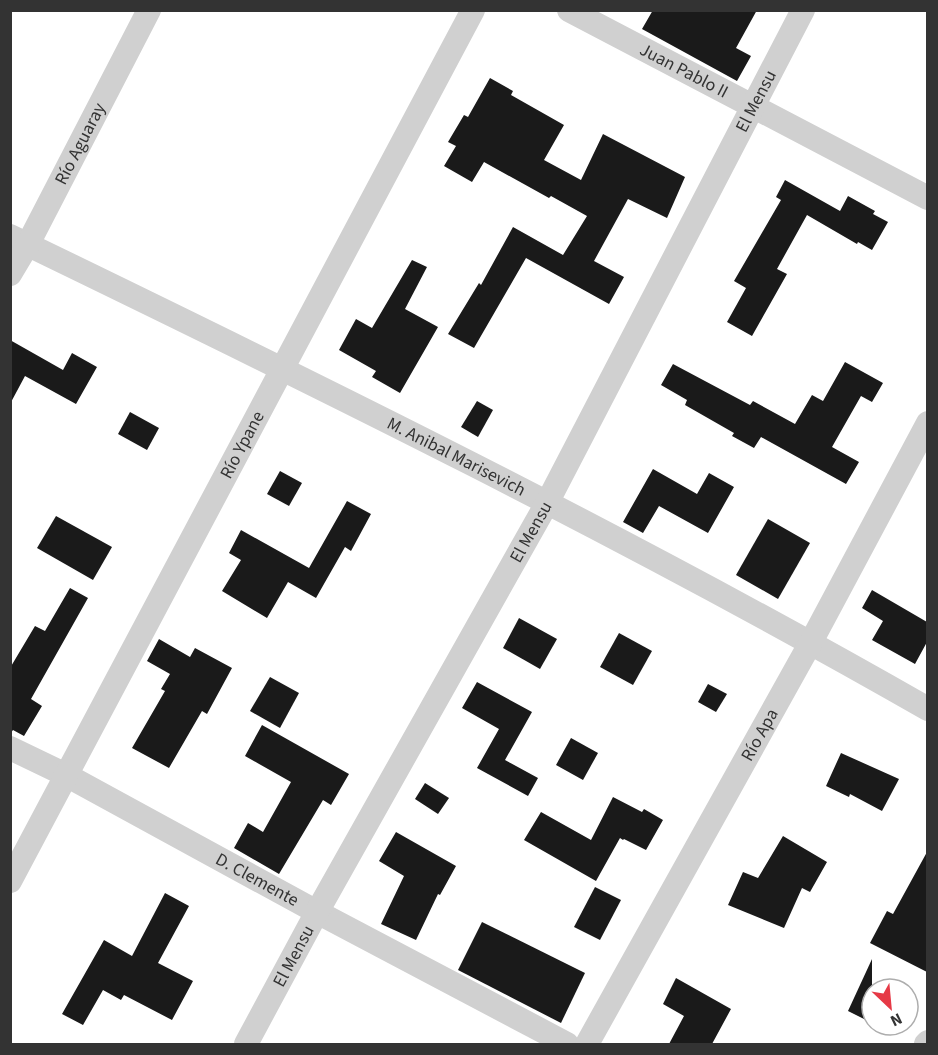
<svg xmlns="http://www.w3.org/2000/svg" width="938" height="1055" font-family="'Source Sans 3',sans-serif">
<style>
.building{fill:#1a1a1a}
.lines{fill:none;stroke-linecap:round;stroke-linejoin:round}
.street{stroke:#d0d0d0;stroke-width:24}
.labels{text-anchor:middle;stroke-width:6;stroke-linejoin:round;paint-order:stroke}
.street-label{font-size:18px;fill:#333;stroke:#fff}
</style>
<rect width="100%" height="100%" fill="#fff"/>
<g class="building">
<path d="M653,10H757L736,48L751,56L737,81L642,29Z"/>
<path d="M490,78L513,91L511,95L564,125L544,160L581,180L603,134L685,177L667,218L628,199L594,261L624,277L609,304L526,258L474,348L448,334L479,283L481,285L513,227L563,255L587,216L551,196L549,198L484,162L472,182L444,166L456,146L448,142L464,115L468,117Z"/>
<path d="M785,180L840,211L848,196L875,211L873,214L888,222L872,250L858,242L857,244L807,215L777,269L787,274L752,336L727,322L746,288L734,281L781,200L776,197Z"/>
<path d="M412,260L427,267L405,309L438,327L400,393L372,377L376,371L339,350L356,319L372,328Z"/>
<path d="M10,340L63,370L72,353L97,367L76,404L25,376L10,404Z"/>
<path d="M845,362L883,383L872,402L861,396L832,447L859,462L846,484L761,437L754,448L732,436L734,433L685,405L687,400L661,385L673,364L750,405L753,401L795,424L812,395L823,401Z"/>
<path d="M477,401L493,410L478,437L461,427Z"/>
<path d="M130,412L159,428L147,450L118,434Z"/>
<path d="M653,469L697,494L709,473L734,487L708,533L659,506L643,533L623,522Z"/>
<path d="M280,471L302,483L289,506L267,494Z"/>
<path d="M347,501L371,514L351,551L345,547L316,598L288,582L267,618L222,591L241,560L229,553L241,530L309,568Z"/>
<path d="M56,516L112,547L93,580L37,548Z"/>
<path d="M768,519L810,543L778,599L736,575Z"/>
<path d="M70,588L88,598L31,699L42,706L24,736L13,730L10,734V668L35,626L45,631Z"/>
<path d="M872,590L927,622V642L915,664L872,640L883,621L862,608Z"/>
<path d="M519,618L557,639L540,669L503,648Z"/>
<path d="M619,633L652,651L633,685L600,667Z"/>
<path d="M159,639L190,657L195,648L232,668L207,714L202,711L169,768L132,748L165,691L161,689L170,674L147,661Z"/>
<path d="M270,677L299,693L280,728L250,711Z"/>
<path d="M477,682L532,712L505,760L538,778L528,796L477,768L499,729L462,708Z"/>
<path d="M708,684L727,694L716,712L698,702Z"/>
<path d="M262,725L349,774L331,805L323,800L279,874L234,848L248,823L263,832L291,782L245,756Z"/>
<path d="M571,738L598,753L583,780L556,765Z"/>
<path d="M841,753L899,779L882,811L850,794L849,797L826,786Z"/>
<path d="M425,783L449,798L438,814L415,799Z"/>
<path d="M613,797L642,812L644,809L663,820L646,850L624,839L623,840L620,838L596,881L524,840L541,812L591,840Z"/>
<path d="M396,832L456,866L440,895L438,894L416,940L381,924L404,876L379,861Z"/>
<path d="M783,836L827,862L810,892L802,888L784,928L728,905L743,872L758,878Z"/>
<path d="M927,852V972L870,943L887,911L893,914Z"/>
<path d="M595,887L621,900L600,940L574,927Z"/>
<path d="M165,893L189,906L158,963L193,981L172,1020L124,995L121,1000L103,990L83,1025L62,1014L104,940L132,956Z"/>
<path d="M482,922L585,973L561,1023L458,970Z"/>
<path d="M872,959V1023L848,1011Z"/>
<path d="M676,978L731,1009L712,1044H669L684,1016L663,1004Z"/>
</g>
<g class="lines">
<g class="street">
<path id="s1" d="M569,10L928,198"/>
<path id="s2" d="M10,236C320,386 629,538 928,709"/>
<path id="s3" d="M10,274L28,244L149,10"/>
<path id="s4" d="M10,748L66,775L317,912L567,1044"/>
<path id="s5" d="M10,881L473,10"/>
<path id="s6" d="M246,1044L317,912L547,503L803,10"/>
<path id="s7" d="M587,1044L811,642L928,423"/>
<path d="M926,1044L928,1042"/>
</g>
</g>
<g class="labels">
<g class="street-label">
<text dy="6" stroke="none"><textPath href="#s1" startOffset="130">Juan Pablo II</textPath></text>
<text dy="6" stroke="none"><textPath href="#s6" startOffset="1072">El Mensu</textPath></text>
<text dy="6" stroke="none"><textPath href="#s3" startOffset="148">Río Aguaray</textPath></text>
<text dy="6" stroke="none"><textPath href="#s5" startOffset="494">Río Ypane</textPath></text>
<text dy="6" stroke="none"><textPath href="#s2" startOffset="498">M. Anibal Marisevich</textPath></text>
<text dy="6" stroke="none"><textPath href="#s6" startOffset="586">El Mensu</textPath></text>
<text dy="6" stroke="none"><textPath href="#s7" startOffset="354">Río Apa</textPath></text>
<text dy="6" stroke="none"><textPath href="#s4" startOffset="280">D. Clemente</textPath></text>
<text dy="6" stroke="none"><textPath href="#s6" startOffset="100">El Mensu</textPath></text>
</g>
</g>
<rect width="938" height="1055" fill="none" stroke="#333333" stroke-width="24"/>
<g transform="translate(890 1007) rotate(154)"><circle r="28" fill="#ffffff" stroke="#adadad" stroke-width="1.5"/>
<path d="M0-4.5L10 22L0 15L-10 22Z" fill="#e63946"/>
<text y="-9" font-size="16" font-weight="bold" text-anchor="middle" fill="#333333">N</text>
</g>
</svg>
